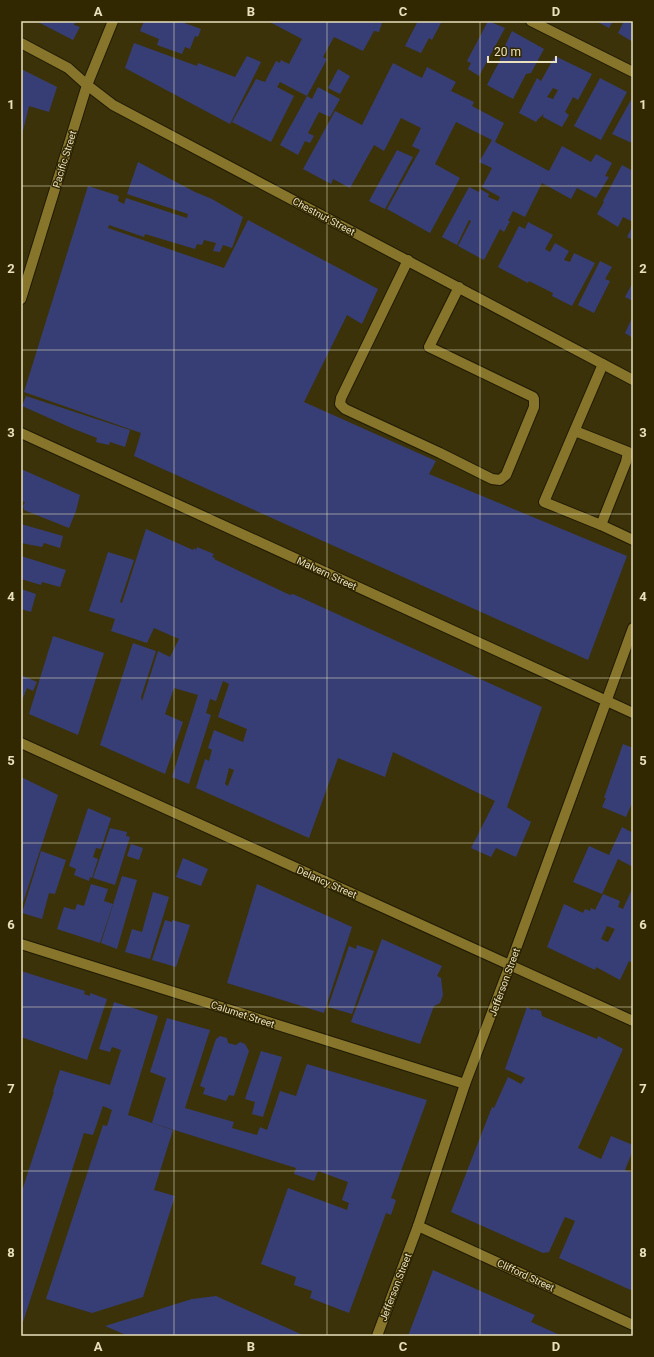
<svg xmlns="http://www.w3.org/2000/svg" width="654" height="1357" font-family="Roboto,sans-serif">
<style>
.building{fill:#373e76;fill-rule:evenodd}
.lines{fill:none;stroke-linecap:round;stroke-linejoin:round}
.service-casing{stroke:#1f1a04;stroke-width:12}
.minor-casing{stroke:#1f1a04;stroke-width:12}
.tertiary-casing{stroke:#1f1a04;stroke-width:12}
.service{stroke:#86752a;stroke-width:10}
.minor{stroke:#86752a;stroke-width:10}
.tertiary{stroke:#86752a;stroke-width:10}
.grid{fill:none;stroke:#e9e1bd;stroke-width:1;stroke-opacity:0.55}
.labels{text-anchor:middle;stroke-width:3;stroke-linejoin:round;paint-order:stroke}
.street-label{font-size:10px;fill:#e9e1bd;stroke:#312700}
.neatline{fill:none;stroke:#e9e1bd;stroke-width:1.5}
.grid-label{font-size:13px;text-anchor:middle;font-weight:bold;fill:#e9e1bd}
</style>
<rect width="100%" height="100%" fill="#3b3209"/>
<g class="building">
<path d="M36,21H76L74,25L80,27L73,40Z"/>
<path d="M144,21H179L201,29L198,37L195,36L190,49L185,47L182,54L157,45L159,39L140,31Z"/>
<path d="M268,21H379L382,23L379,32L374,31L363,51L334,37L323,57L327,59L307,96L312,99L318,87L340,99L330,117L319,112L308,133L314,136L310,143L305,141L298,155L280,145L307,96L280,82L277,87L294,96L271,142L232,122L256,79L265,82L276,61L280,63L281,60L289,64L302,39Z"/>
<path d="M418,21H442L432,40L429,38L421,53L405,46Z"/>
<path d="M488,21L505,28L479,76L468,69L471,63L467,61Z"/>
<path d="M596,21H613L609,28Z"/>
<path d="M624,21H633V42L618,33Z"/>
<path d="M512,31L544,49L531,73L526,74L513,99L487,85L500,60V56Z"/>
<path d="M134,43L197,66L198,63L235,77L247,56L261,62L230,124L125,68Z"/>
<path d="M555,56L592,74L578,100L573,97L565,112L569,115L562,127L543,117L544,114L538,119L536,122L519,113L537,78L541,81ZM553,88L558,90L553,99L547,97Z"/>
<path d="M393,63L422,78L427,67L456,82L451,91L474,102L472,106L504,123L495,142L549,171L562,146L591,162L596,154L612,163L605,176L609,177L596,198L577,188L571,199L542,183L525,217L513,211L508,221H510L504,232L500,229L484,260L458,246L471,221L469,220L457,245L442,237L469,187L479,192L480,189L489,194L488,197L498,201L500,197L482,187L492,168L479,162L492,140L456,122L435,164L460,178L430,233L387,209L420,150L412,146L421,128L401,118L384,151L374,145L350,188L333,179L331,184L303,169L335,111L362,125Z"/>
<path d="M21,69L57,87L49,112L29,106L22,135Z"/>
<path d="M338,69L350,76L340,94L328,88Z"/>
<path d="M600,78L627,92L601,140L574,126Z"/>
<path d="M631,100L633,101V141L632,143L612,134Z"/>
<path d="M397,150L413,157L385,209L369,201Z"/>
<path d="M138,162L195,192L212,199L243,217L232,248L223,245L220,252L213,251L216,243L204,240L202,245L197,244L195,249L145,234L144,237L109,225L108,228L224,268L248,220L378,289L362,324L347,315L304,402L436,461L429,474L627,556L588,660L134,456L141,433L24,392L88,186L119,196L118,201L124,204L126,198L187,218L188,214L127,194Z"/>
<path d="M622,165L633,171V222L623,217L618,227L597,214L604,202L603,201Z"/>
<path d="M528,222L553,235L545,249L550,252L555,243L569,251L564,260L570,262L574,253L595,263L572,306L552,296L553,293L529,281L528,283L498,267L519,226L525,229Z"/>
<path d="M633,225V240L627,237Z"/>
<path d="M600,261L612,267L605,279L610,281L594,313L578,305Z"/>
<path d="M633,282V301L625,297Z"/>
<path d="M633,316V338L625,333Z"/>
<path d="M26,396L130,430L125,447L110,442L109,445L96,442L97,438L74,429L22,406Z"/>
<path d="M21,469L80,495L76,511L69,528L24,510L23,506L25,502L21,501Z"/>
<path d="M21,524L63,536L60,548L44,543L42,547L21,543Z"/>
<path d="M146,529L193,550L194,548L196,550L197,547L214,554L212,557L215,558L214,559L290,595L293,594L542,707L507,807L531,822L516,857L496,848L491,857L471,848L495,801L393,752L385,777L338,758L309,838L196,788L205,759L209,761L212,750L208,748L214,730L243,742L247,729L218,717L229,684L223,681L216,701L210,699L206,713L211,715L189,784L172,777L198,695L174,688L165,714L183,722L165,774L100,745L133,643L156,651L141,697L142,701L158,651L170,657L179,639L154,628L147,643L111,631L115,619L89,611L108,552L134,560L120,602L122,603ZM229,768L234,770L228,786L225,784Z"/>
<path d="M21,556L66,570L60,587L42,582L41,585L21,579Z"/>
<path d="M21,589L36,594L31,612L21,609Z"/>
<path d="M53,636L104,653L78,735L29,714Z"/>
<path d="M21,675L37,682L33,691L27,688L21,703Z"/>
<path d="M623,744L633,748V801L626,817L602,807L606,798H604Z"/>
<path d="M21,777L58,795L21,909Z"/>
<path d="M88,808L111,818L101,849L96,848L93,857L98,859L92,878L90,877L89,881L74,875L76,869L69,866Z"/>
<path d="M622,827L633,833V867L618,859L602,894L573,882L589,846L609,855Z"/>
<path d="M110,828L127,832L126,836L130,837L115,885L93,878Z"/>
<path d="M131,844L143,848L139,860L127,856Z"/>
<path d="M41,851L66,860L55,894L49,893L42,919L22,913Z"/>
<path d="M183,858L208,869L201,886L176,877Z"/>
<path d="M122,876L137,880L117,949L101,943Z"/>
<path d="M91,884L108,889L104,901L113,904L100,943L57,929L64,907L75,910L77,904L84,906Z"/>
<path d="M257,884L352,927L324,1013L227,983Z"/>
<path d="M633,887V963L629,961L620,980L596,967L595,970L547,947L564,904L583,913L585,909L590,911L591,908L595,910L603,894L620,901L618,907L623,909ZM607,926L615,929L608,942L601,939Z"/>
<path d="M153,892L169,897L150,959L125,952L132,929L142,932Z"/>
<path d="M165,920L172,922V920L190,925L176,967L152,960Z"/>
<path d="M382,939L442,966L437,976L441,978L443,995L440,1003L434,1006L420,1044L351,1022Z"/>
<path d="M357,945L374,951L352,1014L328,1007L349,946L356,949Z"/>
<path d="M21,971L85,991L84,994L90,996V993L107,999L87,1060L21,1037Z"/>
<path d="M114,1002L158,1016L128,1115L173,1130L154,1190L175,1196L143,1297L92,1313L46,1299L103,1125L107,1126L112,1110L103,1106L93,1135L84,1133L23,1322L21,1321V1194L54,1092H53L60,1070L110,1085L121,1050L112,1047L110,1052L99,1049Z"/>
<path d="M527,1007L532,1010L535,1009L541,1011L542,1016L597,1039L598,1036L623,1049L578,1148L601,1159L611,1136L633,1145V1150L625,1170L633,1173V1291L559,1258L575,1221L565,1217L549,1252L543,1253L451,1212L492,1107L494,1108L508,1077L521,1084L525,1078L505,1069Z"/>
<path d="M167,1018L210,1030L185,1108L234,1122L232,1128L257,1135L260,1127L267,1130L280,1091L296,1096L307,1064L427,1100L391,1198L396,1200L391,1215L386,1213L349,1313L310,1298L312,1291L294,1285L296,1277L261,1264L288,1188L347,1210L349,1203L342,1200L348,1182L318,1171L314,1181L294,1174L296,1168L152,1123L166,1078L150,1072Z"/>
<path d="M220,1036L227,1038L228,1043L236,1045L240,1042L245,1044L249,1051L234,1096L229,1095L226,1101L203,1094L205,1088L200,1086L216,1039Z"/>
<path d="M261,1051L282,1057L263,1117L252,1114L255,1102L245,1099Z"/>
<path d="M433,1270L535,1315L531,1322L562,1336H408Z"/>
<path d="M216,1296L305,1336H128L105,1326L192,1299Z"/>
</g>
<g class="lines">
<defs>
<g id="service">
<path d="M408,260L341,398L340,404L345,409L440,453L492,479L500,480L506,475L534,407V399L533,397L429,347L459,287"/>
<path d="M575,431L628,452L626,462L601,525L544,502L603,364"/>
<path d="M601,525L633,540"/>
</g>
<g id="minor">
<path d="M531,21L633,72"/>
<path d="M21,433L633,713"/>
<path d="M21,743L633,1021"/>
<path d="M21,944L465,1084"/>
<path d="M418,1226L633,1325"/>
<path d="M377,1336L418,1226L465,1084L510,965L633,628"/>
</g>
<g id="tertiary">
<path d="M21,43L68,68L87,85L113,105L633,380"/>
<path d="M21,299L87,85L113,21"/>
</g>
</defs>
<use href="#service" class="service-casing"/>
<use href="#minor" class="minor-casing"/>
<use href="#tertiary" class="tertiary-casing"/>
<use href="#service" class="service"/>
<use href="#minor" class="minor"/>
<use href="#tertiary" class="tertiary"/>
</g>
<path class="grid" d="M174,21V1336M327,21V1336M480,21V1336M21,186H633M21,350H633M21,514H633M21,678H633M21,843H633M21,1007H633M21,1171H633"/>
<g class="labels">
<g class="street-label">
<text transform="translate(64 159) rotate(-73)" y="4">Pacific Street</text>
<text transform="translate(324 216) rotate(28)" y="4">Chestnut Street</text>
<text transform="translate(327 573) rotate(25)" y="4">Malvern Street</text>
<text transform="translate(327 882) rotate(24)" y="4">Delancy Street</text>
<text transform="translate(504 982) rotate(-70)" y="4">Jefferson Street</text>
<text transform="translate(243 1014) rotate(18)" y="4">Calumet Street</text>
<text transform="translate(526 1275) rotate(25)" y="4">Clifford Street</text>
<text transform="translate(395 1287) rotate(-69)" y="4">Jefferson Street</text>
</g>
</g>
<rect width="654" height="1357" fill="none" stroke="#312700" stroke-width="44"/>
<path d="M488 56v6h68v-6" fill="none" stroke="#e9e1bd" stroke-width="2"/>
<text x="494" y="56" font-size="12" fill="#e9e1bd" stroke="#312700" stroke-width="3" paint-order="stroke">20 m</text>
<rect x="22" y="22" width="610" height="1313" class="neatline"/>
<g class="grid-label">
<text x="98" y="16">A</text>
<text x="251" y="16">B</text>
<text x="403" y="16">C</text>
<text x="556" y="16">D</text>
<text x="11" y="109">1</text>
<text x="643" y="109">1</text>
<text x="11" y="273">2</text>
<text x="643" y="273">2</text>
<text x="11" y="437">3</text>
<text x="643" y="437">3</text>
<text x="11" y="601">4</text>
<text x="643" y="601">4</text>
<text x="11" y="765">5</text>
<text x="643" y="765">5</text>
<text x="11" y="929">6</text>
<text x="643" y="929">6</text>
<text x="11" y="1093">7</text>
<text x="643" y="1093">7</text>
<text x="11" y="1257">8</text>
<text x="643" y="1257">8</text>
<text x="98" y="1351">A</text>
<text x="251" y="1351">B</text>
<text x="403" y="1351">C</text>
<text x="556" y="1351">D</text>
</g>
</svg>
